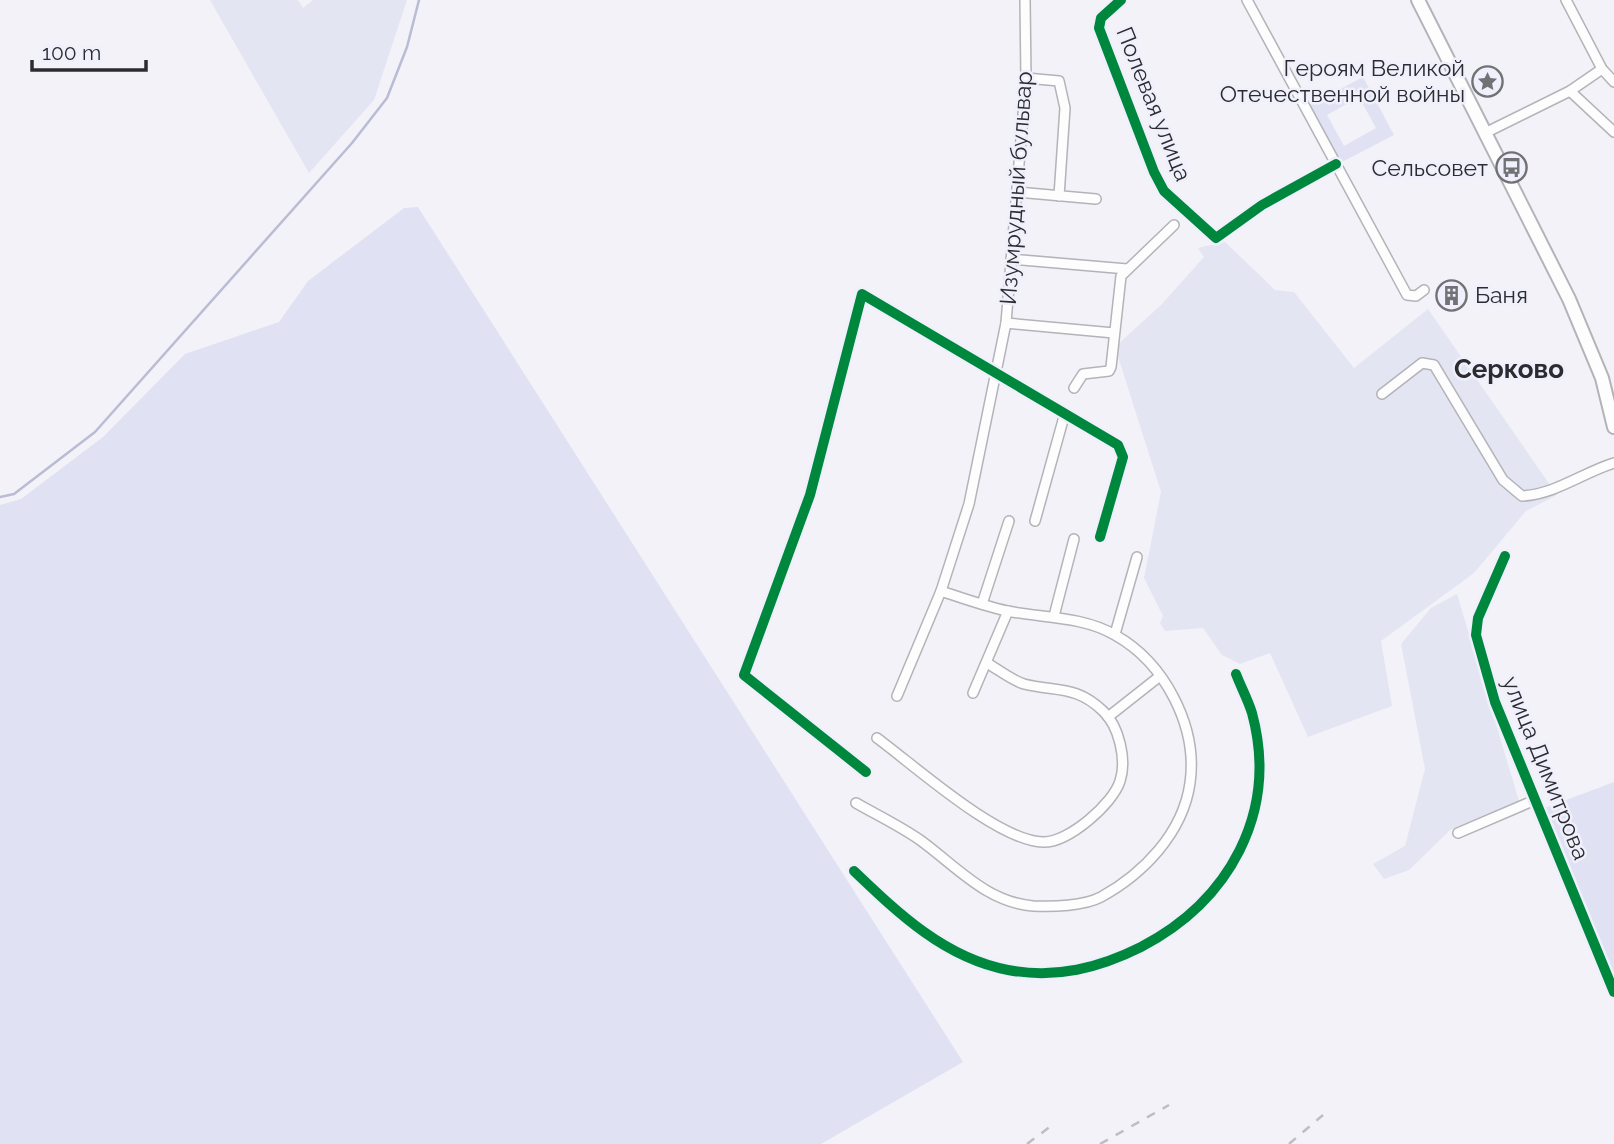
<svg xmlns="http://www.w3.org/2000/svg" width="1614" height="1144" font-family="Raleway,sans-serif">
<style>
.built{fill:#e3e5f2}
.green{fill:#e0e2f4;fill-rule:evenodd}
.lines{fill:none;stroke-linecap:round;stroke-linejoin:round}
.stream{stroke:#b9bcd4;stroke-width:2.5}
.street-casing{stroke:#b3b3b8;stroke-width:12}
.secondary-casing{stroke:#b3b3b8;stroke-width:16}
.street{stroke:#fdfdfe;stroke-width:9}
.secondary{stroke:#fdfdfe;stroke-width:12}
.rail{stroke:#bebebf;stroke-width:2.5;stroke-dasharray:9 9;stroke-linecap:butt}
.cycleway-casing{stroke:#eff0fb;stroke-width:15}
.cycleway{stroke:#00873e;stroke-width:10}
.labels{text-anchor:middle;stroke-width:5;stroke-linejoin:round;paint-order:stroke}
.poi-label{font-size:23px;fill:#2c2c30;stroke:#eff0fb;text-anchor:end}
.street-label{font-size:23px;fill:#2c2c30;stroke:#eff0fb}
.quarter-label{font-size:26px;font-weight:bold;fill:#2c2c30;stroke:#eff0fb}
</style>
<rect width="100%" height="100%" fill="#f2f2f8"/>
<g class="built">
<path d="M210,0H298L303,8L313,0H407L374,100L309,173Z"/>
<path d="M1225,242L1275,290L1294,292L1354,368L1428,309L1557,495L1526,511L1474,573L1381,641L1392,706L1308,737L1270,653L1240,664L1222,655L1203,628L1165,631L1160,623L1163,616L1144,578L1161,492L1115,347L1162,304L1204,257L1198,248Z"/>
<path d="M1457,594L1519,801L1450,830L1409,870L1384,879L1373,864L1405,846L1425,769L1401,644L1431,608Z"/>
</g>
<g class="green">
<path d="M1363,77L1394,135L1340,163L1310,105ZM1359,97L1376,128L1344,146L1327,115Z"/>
<path d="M418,207L963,1062L821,1144H0V505L21,499L103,437L185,354L279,322L308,281L404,208Z"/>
<path d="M1614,782V978L1545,808Z"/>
</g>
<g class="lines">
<path class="stream" d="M0,497L14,494L95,432L352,143L387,98L407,47L419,0"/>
<defs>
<g id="street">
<path d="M1121,0L1101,18L1099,28L1154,172L1164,191L1216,238L1262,205L1336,164"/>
<path d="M1247,0L1407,295L1416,296L1424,290"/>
<path d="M1566,0L1602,69L1614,82"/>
<path d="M1026,78L1059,81L1065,108L1059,196"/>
<path d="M1570,91L1614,132"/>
<path d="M1485,133L1570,91L1602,69"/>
<path d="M1017,192L1096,199"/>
<path d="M1011,259L1127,269"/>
<path d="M1006,323L1114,333"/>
<path d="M1074,388L1083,374L1109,371L1111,367L1121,276L1174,225"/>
<path d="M1382,394L1422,363L1434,365L1503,480L1522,496C1556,494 1582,473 1614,463"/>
<path d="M1035,521L1065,413"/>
<path d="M1505,556L1478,618L1476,635L1495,702L1614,992"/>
<path d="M982,604L1009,521"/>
<path d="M1054,616L1074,539"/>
<path d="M1115,634L1137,557"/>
<path d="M973,693L1008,611"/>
<path d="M897,696L941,591L969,504L1006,323L1026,78L1025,0"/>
<path d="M1108,717L1160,676"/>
<path d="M877,738C915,766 998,841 1043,842C1068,843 1113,804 1120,781C1127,760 1119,726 1103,711C1076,685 1056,692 1024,684C1011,680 999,670 987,663"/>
<path d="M866,772L744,675L810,495L862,294L1118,445L1123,457L1100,537"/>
<path d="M856,803C877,815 900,826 920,840C956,866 986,902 1033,906C1053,907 1084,906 1101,897C1143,874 1183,833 1190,783C1198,727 1165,663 1115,635C1082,616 1043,618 1007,611C984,606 962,598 941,591"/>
<path d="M1458,833L1535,800"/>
<path d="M854,871C899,914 945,958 1008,970C1056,979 1099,968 1141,947C1229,901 1279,813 1252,713C1248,700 1241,687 1236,674"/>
</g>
<path id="secondary" d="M1418,0L1569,299L1602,378L1614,427"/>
</defs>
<use href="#street" class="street-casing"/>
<use href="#secondary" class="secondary-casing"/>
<use href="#street" class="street"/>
<use href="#secondary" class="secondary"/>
<g class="rail">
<path d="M1027,1144L1055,1123"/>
<path d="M1100,1144L1169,1105"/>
<path d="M1289,1144L1323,1115"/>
</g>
<defs>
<g id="cycleway">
<path d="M1121,0L1101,18L1099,28L1154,172L1164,191L1216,238L1262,205L1336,164"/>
<path d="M1505,556L1478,618L1476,635L1495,702L1614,992"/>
<path d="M866,772L744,675L810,495L862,294L1118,445L1123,457L1100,537"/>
<path d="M854,871C899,914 945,958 1008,970C1056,979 1099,968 1141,947C1229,901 1279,813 1252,713C1248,700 1241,687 1236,674"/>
</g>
</defs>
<use href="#cycleway" class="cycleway-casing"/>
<use href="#cycleway" class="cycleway"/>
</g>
<defs>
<symbol id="sight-ring" viewBox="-11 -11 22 22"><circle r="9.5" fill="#eff0fb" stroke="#717176" stroke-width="1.5"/><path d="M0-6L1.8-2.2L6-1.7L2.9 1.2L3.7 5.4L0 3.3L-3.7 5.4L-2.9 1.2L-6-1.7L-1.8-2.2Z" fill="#717176"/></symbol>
<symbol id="bus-ring" viewBox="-11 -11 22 22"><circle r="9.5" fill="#eff0fb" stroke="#717176" stroke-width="1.5"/><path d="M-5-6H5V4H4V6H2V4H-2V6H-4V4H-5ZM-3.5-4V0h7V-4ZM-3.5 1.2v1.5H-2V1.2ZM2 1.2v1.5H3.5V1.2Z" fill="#717176"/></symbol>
<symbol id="building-ring" viewBox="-11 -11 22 22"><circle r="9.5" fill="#eff0fb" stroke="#717176" stroke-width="1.5"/><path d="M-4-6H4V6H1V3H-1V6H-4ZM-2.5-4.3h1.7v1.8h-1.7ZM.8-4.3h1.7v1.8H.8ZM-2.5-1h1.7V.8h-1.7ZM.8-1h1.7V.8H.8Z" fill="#717176"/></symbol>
</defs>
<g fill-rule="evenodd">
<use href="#sight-ring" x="1470" y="64" width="35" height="35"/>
<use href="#bus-ring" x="1494" y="150" width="35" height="35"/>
<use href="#building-ring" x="1434" y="278" width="35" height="35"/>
</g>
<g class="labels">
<g class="poi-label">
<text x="1465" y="76">Героям Великой<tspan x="1465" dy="26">Отечественной войны</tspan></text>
<text x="1488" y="176">Сельсовет</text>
<text x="1475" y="303" text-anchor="start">Баня</text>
</g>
<g class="street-label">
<text transform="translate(1154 104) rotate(68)" y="8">Полевая улица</text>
<text transform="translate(1016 188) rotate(-86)" y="8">Изумрудный бульвар</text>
<text transform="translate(1546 768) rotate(68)" y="8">улица Димитрова</text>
</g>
<g class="quarter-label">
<text x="1509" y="378">Серково</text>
</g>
</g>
<path d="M32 60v10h114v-10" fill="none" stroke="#2c2c30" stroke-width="3.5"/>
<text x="42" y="60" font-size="21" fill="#2c2c30" stroke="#eff0fb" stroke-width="5" paint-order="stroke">100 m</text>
</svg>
